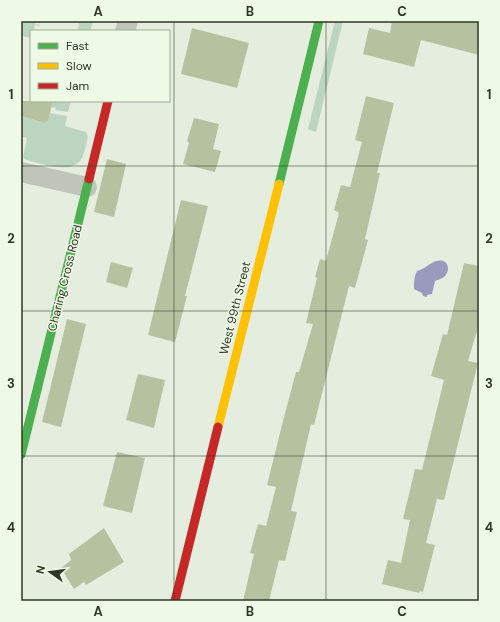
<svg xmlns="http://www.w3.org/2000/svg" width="500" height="622" font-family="'DM Sans',sans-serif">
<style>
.green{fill:#bbd5c0}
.water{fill:#9a9abe}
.building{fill:#b6c29f}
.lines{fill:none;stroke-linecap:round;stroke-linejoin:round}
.street{stroke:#bfc5b8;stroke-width:20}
.fast{stroke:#4caf50;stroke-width:9}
.slow{stroke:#ffc107;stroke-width:9}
.jam{stroke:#c62828;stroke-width:9}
.grid{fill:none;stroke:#303626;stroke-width:1;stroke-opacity:0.55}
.labels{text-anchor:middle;stroke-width:3;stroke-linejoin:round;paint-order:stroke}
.street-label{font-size:12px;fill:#303626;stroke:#eefae5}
.neatline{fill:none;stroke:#303626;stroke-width:1.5}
.grid-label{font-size:13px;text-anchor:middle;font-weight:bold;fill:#303626}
</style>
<rect width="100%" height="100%" fill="#e5edde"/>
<g class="green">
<path d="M21,21H36L35,24L40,25L39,26L35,25L34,31H31V38L23,36L21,45Z"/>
<path d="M80,21H93L90,31H77Z"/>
<path d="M335,21H343L316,132L308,129Z"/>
<path d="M53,101H71L68,112L55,110L56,108L51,107Z"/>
<path d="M50,113L67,116L65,126L86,132L88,137C86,143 85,152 82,158C72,176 41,163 26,160L23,157L27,138L21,136V116L45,123L46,121H48Z"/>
</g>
<path class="water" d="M436,261C438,261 441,260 443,261C450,263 449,273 444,277C441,279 437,280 435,281L432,294L427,295V297L423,296L422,293L414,289C414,282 414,277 417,271C423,270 430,263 436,261Z"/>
<g class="building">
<path d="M392,21H479V55L421,40L414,67L363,54L369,28L390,33Z"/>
<path d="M192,28L249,43L237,88L181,74Z"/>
<path d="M366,96L394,103L377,173H380L365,239L368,240L355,288L349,286L314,425L311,424L291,511L297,512L285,561L279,560L269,601H243L254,554L250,553L258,524L266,526L276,487L267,485L284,417L296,372H299L313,324L306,323L317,278L315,277L320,259L326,261L339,213L334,210L341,185L350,187L362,142L355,140Z"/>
<path d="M21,101H53L48,121H46L45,123L21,116Z"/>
<path d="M194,118L219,124L213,149L221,151L215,172L183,164L189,143L187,141Z"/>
<path d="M107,159L126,164L114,217L94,212Z"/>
<path d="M181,200L208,206L185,296H187L175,342L148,335Z"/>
<path d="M111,262L133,268L127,288L106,282Z"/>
<path d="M464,263L479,266V324L468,361L478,363L444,500L437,499L426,543L435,545L423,592L420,591L419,593L382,584L388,560L401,563L410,520L403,519L415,469L422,470L444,380L431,376L443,334L447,335Z"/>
<path d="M67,319L86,324L61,427L42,422Z"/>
<path d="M138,374L165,380L154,428L126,420Z"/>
<path d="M117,452L145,458L132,513L103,506Z"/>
<path d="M104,528L124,562L86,585L84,582L74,589L61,568L71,560L69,554Z"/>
</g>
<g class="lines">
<g class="street">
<path d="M125,31L128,21"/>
<path d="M21,172L87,187"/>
</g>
<g class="fast">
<path d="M279,184L319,21"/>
<path d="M21,455L89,179"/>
</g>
<path class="slow" d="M218,427L279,184"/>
<g class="jam">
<path d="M89,179L108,101"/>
<path d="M175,601L218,427"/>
</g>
</g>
<path class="grid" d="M174,21V601M326,21V601M21,166H479M21,311H479M21,456H479"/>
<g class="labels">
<g class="street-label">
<text transform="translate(65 278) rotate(-76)" y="4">Charing Cross Road</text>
<text transform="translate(235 308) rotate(-76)" y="4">West 99th Street</text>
</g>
</g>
<rect width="500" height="622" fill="none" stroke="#eefae5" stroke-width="44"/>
<rect x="30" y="30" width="140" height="72" fill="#eefae5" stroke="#a2ac99"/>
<rect x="38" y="43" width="20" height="6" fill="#4caf50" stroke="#a2ac99"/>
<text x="66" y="50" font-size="12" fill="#303626">Fast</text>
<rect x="38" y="63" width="20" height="6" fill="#ffc107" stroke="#a2ac99"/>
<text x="66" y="70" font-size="12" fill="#303626">Slow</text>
<rect x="38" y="83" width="20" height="6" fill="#c62828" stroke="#a2ac99"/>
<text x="66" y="90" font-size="12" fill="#303626">Jam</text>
<g transform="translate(50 572) rotate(284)" stroke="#eefae5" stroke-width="3" paint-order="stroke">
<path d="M0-3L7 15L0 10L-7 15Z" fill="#303626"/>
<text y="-6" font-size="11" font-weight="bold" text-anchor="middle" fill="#303626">N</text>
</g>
<rect x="22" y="22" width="456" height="578" class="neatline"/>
<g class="grid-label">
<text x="98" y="16">A</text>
<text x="250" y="16">B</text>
<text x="402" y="16">C</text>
<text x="11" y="99">1</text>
<text x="489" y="99">1</text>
<text x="11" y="243">2</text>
<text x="489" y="243">2</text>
<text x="11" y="388">3</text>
<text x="489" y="388">3</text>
<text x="11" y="532">4</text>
<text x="489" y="532">4</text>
<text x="98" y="616">A</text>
<text x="250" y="616">B</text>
<text x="402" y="616">C</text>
</g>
</svg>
